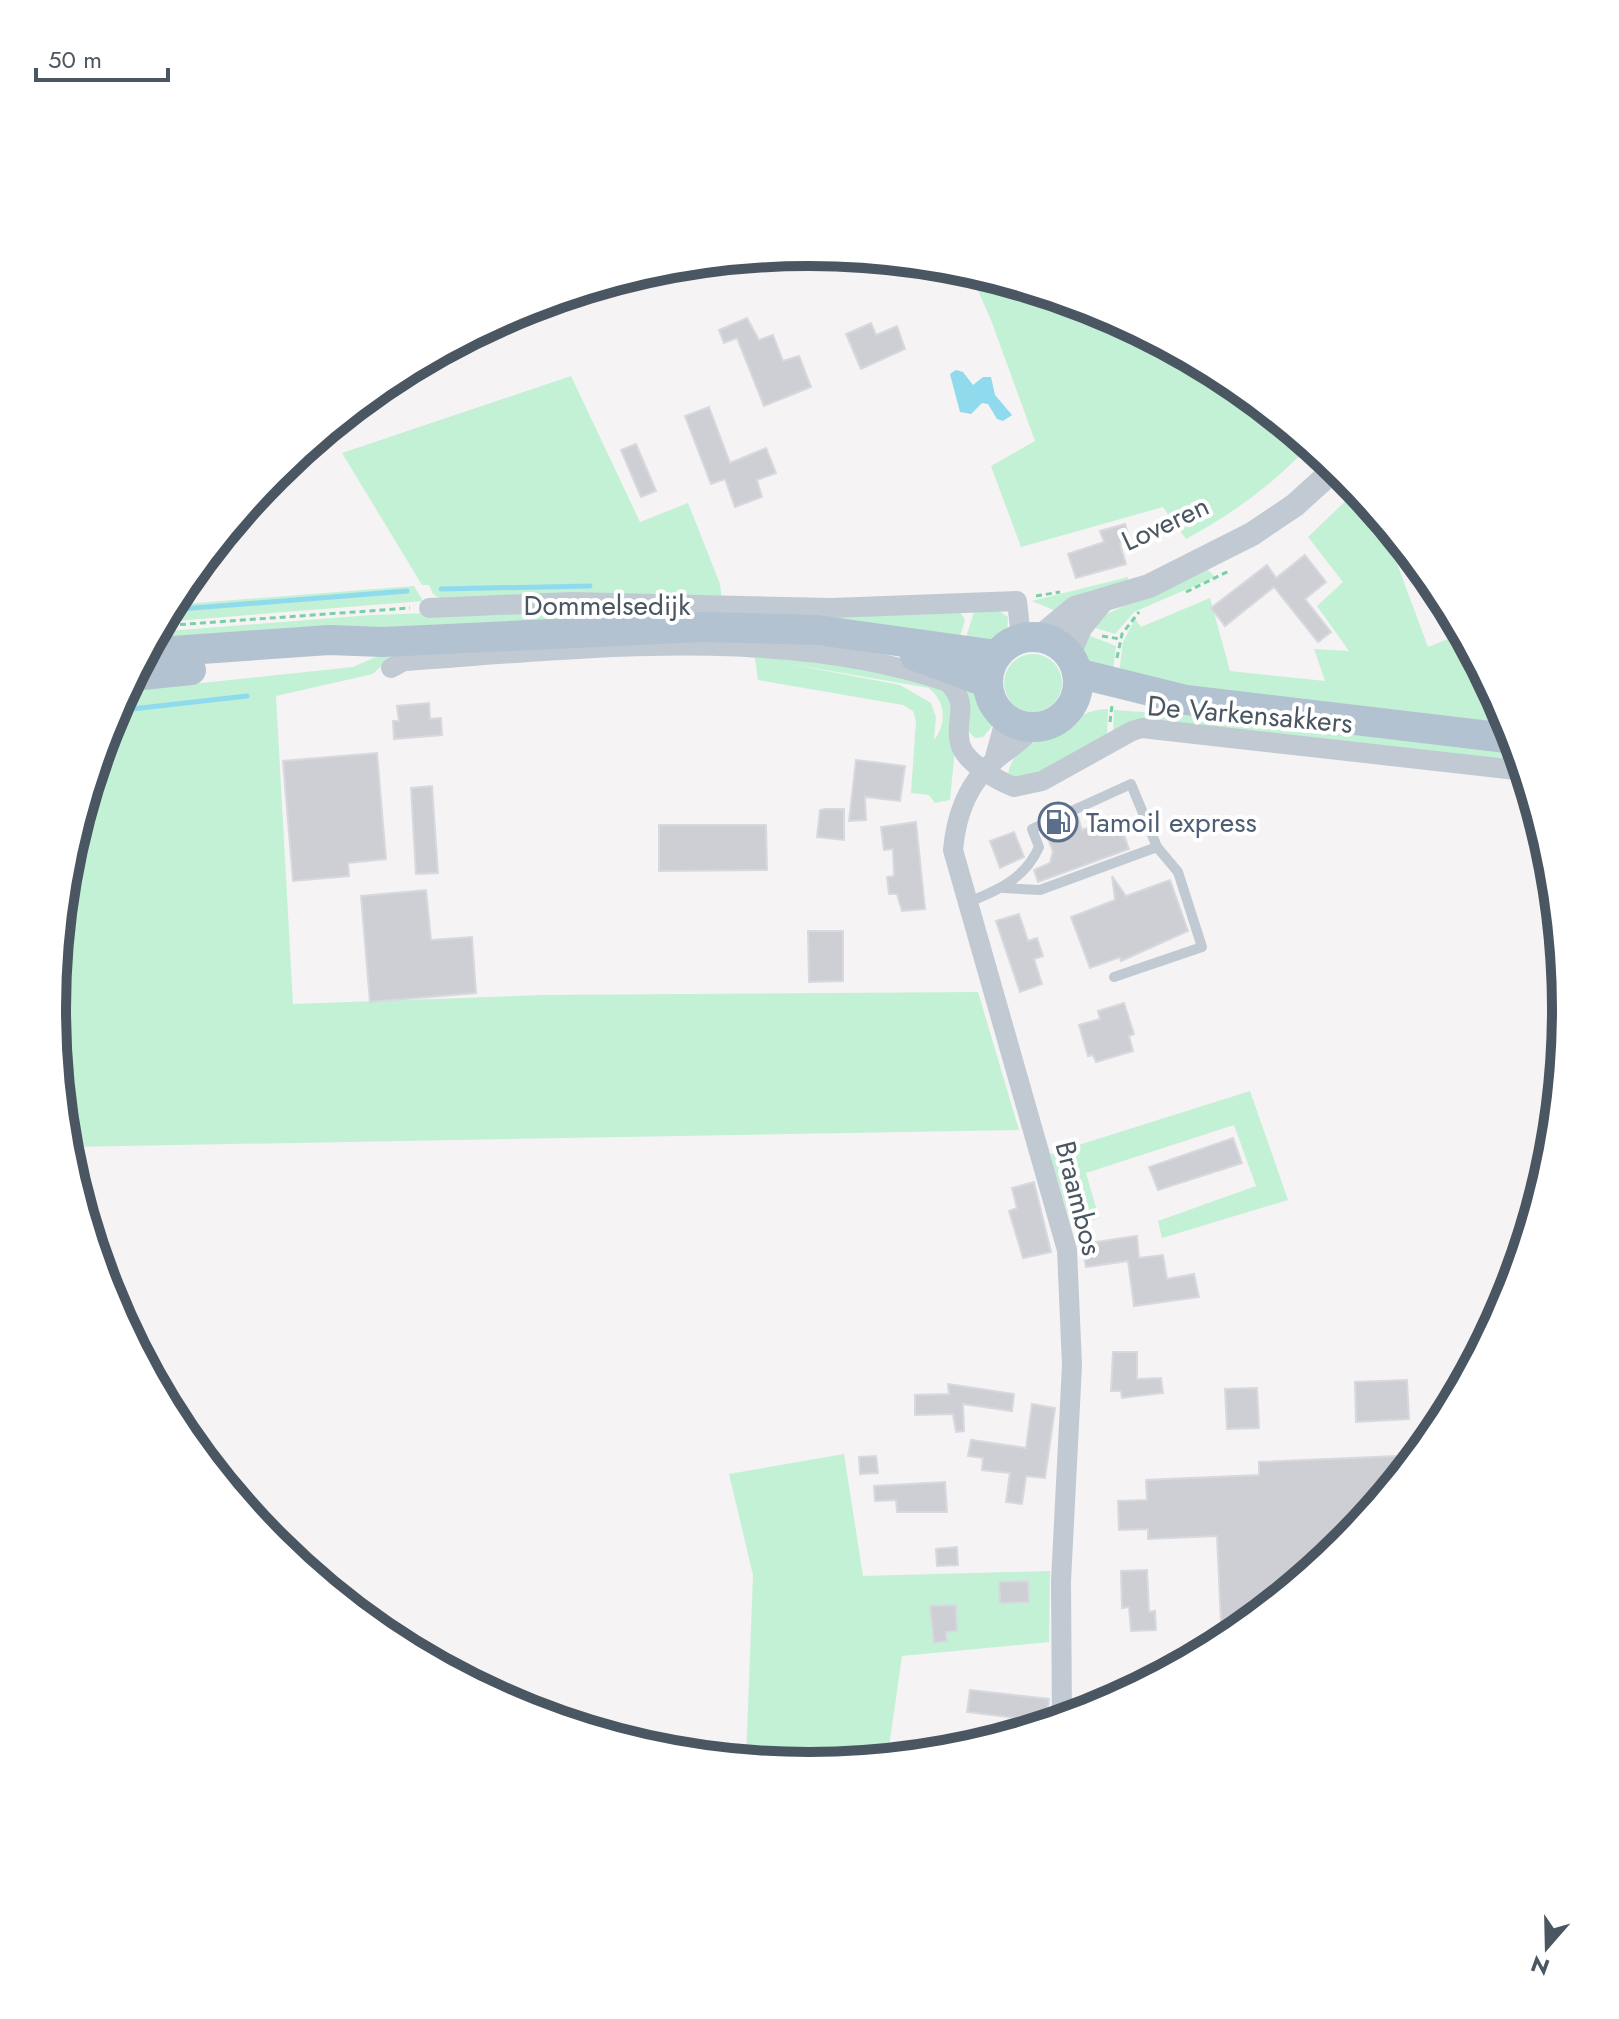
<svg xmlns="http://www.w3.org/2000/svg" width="1619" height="2019" font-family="Jost,sans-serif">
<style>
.green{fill:#c3f1d5;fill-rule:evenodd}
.water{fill:#90daee}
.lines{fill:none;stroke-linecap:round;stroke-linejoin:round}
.stream{stroke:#90daee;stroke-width:5}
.building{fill:#cdcfd5;stroke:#d7d9de;stroke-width:2}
.path{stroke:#7ad0a6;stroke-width:3;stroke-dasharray:6 4;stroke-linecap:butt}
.service{stroke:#c1cad2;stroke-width:10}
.minor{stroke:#c1cad2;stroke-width:20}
.tertiary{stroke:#c1cad2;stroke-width:24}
.primary{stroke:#b3c2d1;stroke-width:30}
.labels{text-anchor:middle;stroke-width:8;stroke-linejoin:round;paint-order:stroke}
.street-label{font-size:28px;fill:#4a5661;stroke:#fff}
.service-label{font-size:28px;fill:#4e5e75;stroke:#fff;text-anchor:start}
.rim{fill:none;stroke:#4a5661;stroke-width:10}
</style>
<rect width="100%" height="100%" fill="#f5f3f3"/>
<g class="green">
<path d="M969,270L1100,310L1231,380L1310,445C1272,485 1234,513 1186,539L1163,507L1021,547L991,466L1035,441L991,320Z"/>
<path d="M571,376L640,522L688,503L720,584L722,600H443L433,594L429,585H422L342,453Z"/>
<path d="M1358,489L1379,515L1428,647L1463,633L1513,730L1118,680L1123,642L1135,619L1141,627L1210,598L1230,671L1325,681L1314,649L1349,651L1317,606L1343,582L1308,537Z"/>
<path d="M1208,570L1215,577L1134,612L1115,634L1089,626L1106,614Z"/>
<path d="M1128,577V583L1058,612L1032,601Z"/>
<path d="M414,586L423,601L162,622L171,605Z"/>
<path d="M997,610L1008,617L1007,634L988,645L964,644L974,612Z"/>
<path d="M490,611L960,612L965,620L958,643L149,647L156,632L371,615Z"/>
<path d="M1085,634L1116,646L1112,679L1086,664L1082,651Z"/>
<path d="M747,637L840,644L948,672L946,677L841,651L706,643L469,651L389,658L373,674L276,696L293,1004L543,995L978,992L1019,1130L66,1147C61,1102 51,1053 52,1008C54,908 78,779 125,691L353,667L380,655L428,649Z"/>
<path d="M718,653L782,654L938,683L959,708L950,800L935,803L929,795L911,793L916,721L913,711L903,705L758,680L755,658ZM785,663L929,688C946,702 947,723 934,740L936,717L931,703L900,685Z"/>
<circle cx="1033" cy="683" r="29"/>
<path d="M954,674L978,689L993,725L983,737L975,738L968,731Z"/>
<path d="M1108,709L1107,740L1026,783L1008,774C1013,744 1043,741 1063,728C1080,716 1087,710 1108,709Z"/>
<path d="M1114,710L1242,719L1519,750L1524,769L1113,734Z"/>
<path d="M1250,1091L1288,1200L1162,1238L1158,1221L1256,1186L1234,1125L1086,1173L1099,1218L1072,1228L1050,1154Z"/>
<path d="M844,1454L863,1576L1050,1571L1049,1642L902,1656L889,1747L917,1756L809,1767L746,1761L753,1575L729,1474Z"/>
</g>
<path class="water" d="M956,370L963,372L973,385L983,377H991L995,395L1012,415L1003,421L997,419L988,404L982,403L971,414L960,412L950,374Z"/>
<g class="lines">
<g class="stream">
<path d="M441,589L590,586"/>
<path d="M168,610L407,591"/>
<path d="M114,711L247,696"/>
</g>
</g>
<g class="building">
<path d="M747,318L759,340L773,335L783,361L799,356L811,387L764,406L737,338L724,343L719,330Z"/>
<path d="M871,323L876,335L897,326L905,349L861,369L846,334Z"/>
<path d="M709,407L730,463L766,448L776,473L757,480L762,497L735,507L725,479L711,484L685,416Z"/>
<path d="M636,444L656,491L641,497L621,450Z"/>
<path d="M1125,524L1130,541L1120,544L1126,564L1076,578L1068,554L1104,542L1100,531Z"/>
<path d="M1305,555L1326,582L1305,599L1331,632L1318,642L1274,587L1225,626L1211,608L1267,565L1276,578Z"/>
<path d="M429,703L430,719L441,718L442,735L394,739L393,721H399L397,706Z"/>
<path d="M377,753L386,859L348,863L349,876L293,881L283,761Z"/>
<path d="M856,760L905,766L900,801L865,797L866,820L849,821Z"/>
<path d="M432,786L438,873L416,874L411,788Z"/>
<path d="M825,809H844V840L817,837L820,810Z"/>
<path d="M1078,817L1082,830L1117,817L1129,849L1038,882L1034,870L1050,863L1053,851L1045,832Z"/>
<path d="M916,822L925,909L902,911L897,894H889L887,877L894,876L893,849L884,850L881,827Z"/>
<path d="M659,825H766L767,870L659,871Z"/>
<path d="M1014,832L1024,857L1000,868L990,841Z"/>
<path d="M1112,876L1126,896L1170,880L1188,931L1121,961L1120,957L1090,968L1071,917L1115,900Z"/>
<path d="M426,890L431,940L472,937L476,993L370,1002L361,896Z"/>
<path d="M1019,914L1028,941L1037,938L1043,956L1034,959L1042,984L1020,992L996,921Z"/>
<path d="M808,931H843V981L809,982Z"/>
<path d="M1124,1003L1134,1034L1129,1036L1133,1051L1096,1062L1093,1055L1088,1056L1079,1025L1100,1019L1098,1011Z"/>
<path d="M1233,1138L1242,1163L1158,1190L1149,1167Z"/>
<path d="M1034,1182L1051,1252L1023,1258L1009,1211L1017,1208L1012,1188Z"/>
<path d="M1137,1236L1139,1258L1163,1255L1167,1279L1194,1274L1199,1297L1134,1306L1128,1261L1086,1267L1082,1244Z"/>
<path d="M1113,1352H1137V1379L1161,1378L1163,1393L1122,1398L1121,1391H1111Z"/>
<path d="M1407,1380L1409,1419L1356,1422L1355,1382Z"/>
<path d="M948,1384L1014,1394L1012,1411L963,1404L964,1431L956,1432L953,1414L915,1415V1395L949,1394Z"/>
<path d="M1257,1388L1259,1428L1227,1429L1225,1389Z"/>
<path d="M1032,1404L1055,1408L1045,1478L1026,1476L1022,1504L1006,1502L1010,1473L982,1470L983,1458L968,1456L971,1440L1026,1448Z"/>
<path d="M1419,1455L1345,1545L1253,1621L1221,1622L1217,1536L1148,1539V1529L1119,1530L1118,1501L1147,1500L1146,1480L1259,1475V1462Z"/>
<path d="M876,1456L878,1473L860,1474L859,1457Z"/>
<path d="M945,1482L947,1512H897L896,1500L875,1501L874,1486Z"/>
<path d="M957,1547L958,1565L937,1566L936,1549Z"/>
<path d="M1147,1570L1149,1612L1155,1611L1156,1630L1131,1631L1129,1607L1122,1608L1121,1571Z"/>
<path d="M1028,1581L1029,1602L1000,1603L999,1582Z"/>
<path d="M956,1605L957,1631L946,1632L947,1641L934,1643L930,1606Z"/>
<path d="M970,1690L1049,1699L1046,1726L1022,1733L1024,1719L967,1712Z"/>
</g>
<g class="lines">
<g class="path">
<path d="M1186,592L1229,571"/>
<path d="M1036,596L1060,592"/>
<path d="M160,626L410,608"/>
<path d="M1102,636L1120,639"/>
<path d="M1117,658L1122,634L1139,612"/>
<path d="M1110,722L1112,705"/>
</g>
<g class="service">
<path d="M966,903C997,891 1025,879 1039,847L1032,829L1131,784L1157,847L1040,890L1004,888"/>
<path d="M1114,977L1202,947L1178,872L1157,847"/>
</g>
<g class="minor">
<path d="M429,608L571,602L832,608L1017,601L1021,638"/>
<path d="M391,668L404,661C578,649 781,625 948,682C971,706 954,718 960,743C964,762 997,780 1014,787L1042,781L1132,731L1142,728L1525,771"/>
<path d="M1033,727C1022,742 1009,748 995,760C968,783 956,816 953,850L1067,1250L1072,1365L1061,1581L1062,1721"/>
<path d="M994,761L1006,717"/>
</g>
<g class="tertiary">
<path d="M1040,637L1075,608L1149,586L1252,534L1295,505L1337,467"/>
<path d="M1069,654L1080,628L1101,602"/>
</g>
<g class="primary">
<circle cx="1033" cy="682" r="45"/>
<path d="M145,653L329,640L383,642L702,627L817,630L997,655"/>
<path d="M915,656L988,683"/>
<path d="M1077,673L1186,700L1515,739"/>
<path d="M133,676L191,670"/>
</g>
</g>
<defs>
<symbol id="fuel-ring" viewBox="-11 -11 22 22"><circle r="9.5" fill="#fff" stroke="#5c6f8a" stroke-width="1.5"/><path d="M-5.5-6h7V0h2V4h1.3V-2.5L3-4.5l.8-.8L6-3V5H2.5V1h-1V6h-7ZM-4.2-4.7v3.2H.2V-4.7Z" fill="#5c6f8a"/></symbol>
</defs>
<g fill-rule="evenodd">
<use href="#fuel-ring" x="1036" y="800" width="44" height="44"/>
</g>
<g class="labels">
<g class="street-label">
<text transform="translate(1165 523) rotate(-25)" y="10">Loveren</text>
<text x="607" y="615">Dommelsedijk</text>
<text transform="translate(1250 714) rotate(5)" y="10">De Varkensakkers</text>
<text transform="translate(1079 1198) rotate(76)" y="10">Braambos</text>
</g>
<g class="service-label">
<text x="1086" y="832">Tamoil express</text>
</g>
</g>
<path d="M0 0H1619V2019H0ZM66 1009a743 743 0 1 1 1486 0a743 743 0 1 1-1486 0Z" fill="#fff" fill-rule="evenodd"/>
<path class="rim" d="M66 1009a743 743 0 1 1 1486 0a743 743 0 1 1-1486 0Z"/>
<g transform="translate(1547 1947) rotate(200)" stroke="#ffffff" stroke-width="6" paint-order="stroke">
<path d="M0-6L14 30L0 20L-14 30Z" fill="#4a5661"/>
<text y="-12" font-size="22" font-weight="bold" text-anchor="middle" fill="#4a5661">N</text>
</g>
<path d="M36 68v12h132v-12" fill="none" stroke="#4a5661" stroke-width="4"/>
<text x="48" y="68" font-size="24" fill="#4a5661" stroke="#ffffff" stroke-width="6" paint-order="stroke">50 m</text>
</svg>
